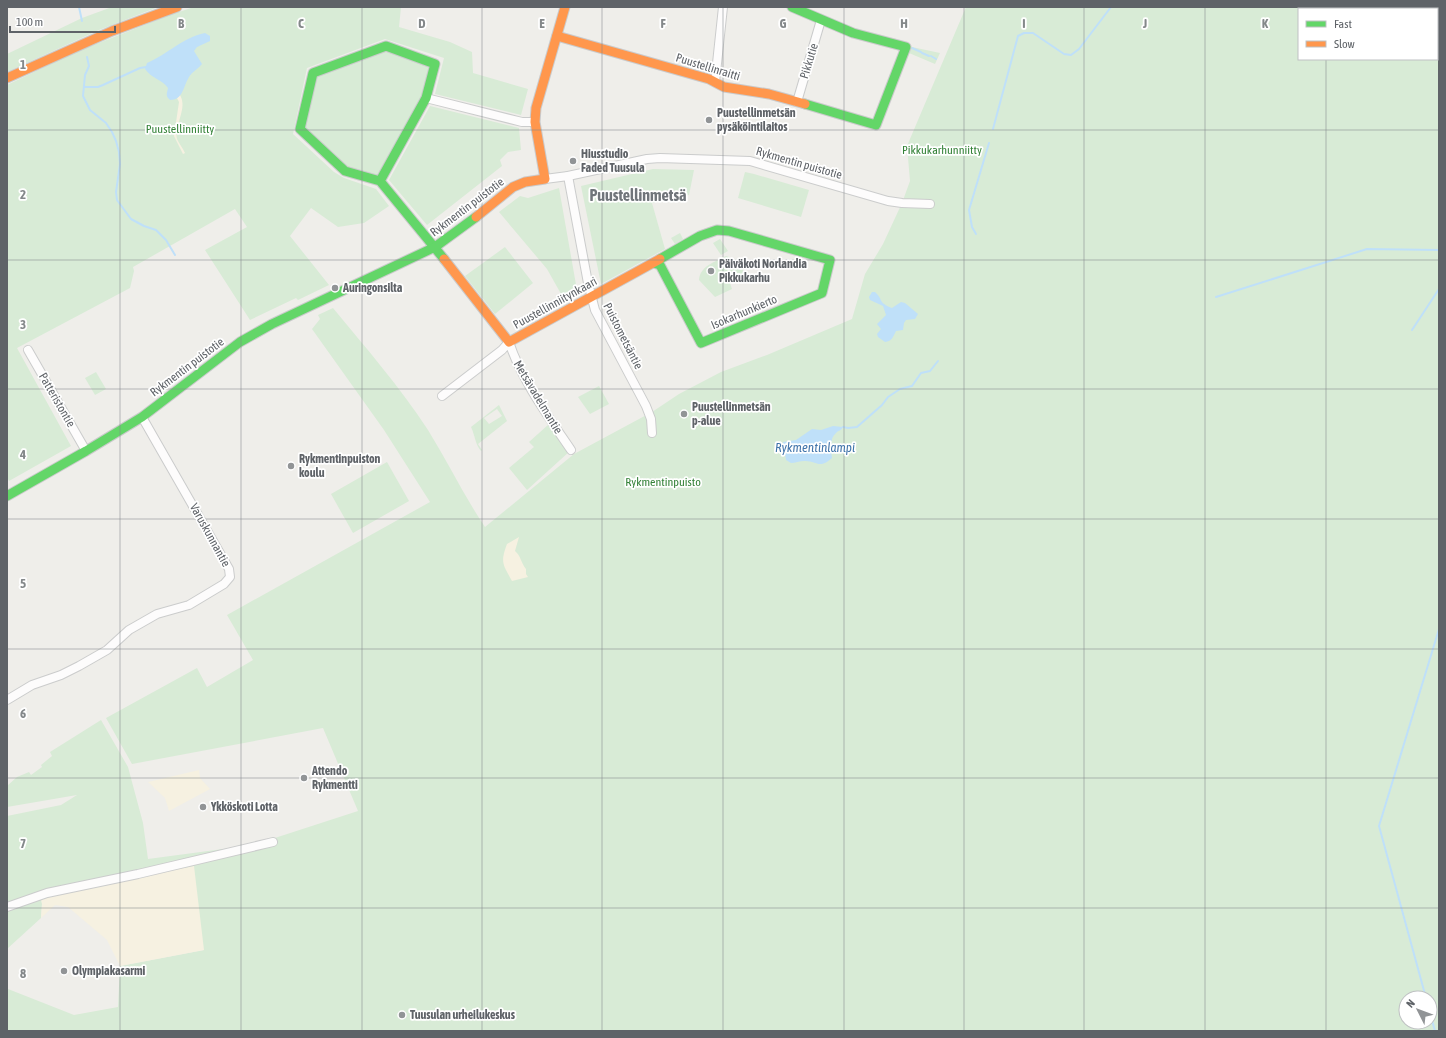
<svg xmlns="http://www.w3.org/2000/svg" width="1446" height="1038" font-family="'Asap Condensed',sans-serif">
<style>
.green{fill:#d8ebd6;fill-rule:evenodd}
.sand{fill:#f6f1e1}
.water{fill:#bfe0f9}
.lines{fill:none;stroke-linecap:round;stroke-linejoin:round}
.stream{stroke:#bfe0f9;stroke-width:2}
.street-casing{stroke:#cbcccc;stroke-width:10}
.fast-casing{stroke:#cacacb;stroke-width:11}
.slow-casing{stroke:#cacacb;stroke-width:11}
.street{stroke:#fdfcfc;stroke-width:8}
.fast{stroke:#63d668;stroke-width:9}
.slow{stroke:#ff974d;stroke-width:9}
.grid{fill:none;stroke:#84888a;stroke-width:1;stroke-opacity:0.55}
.poi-dot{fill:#919496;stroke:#fff;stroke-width:1.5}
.labels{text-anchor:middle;stroke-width:3.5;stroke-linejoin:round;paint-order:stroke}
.street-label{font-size:12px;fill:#5f6368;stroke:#fff}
.poi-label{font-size:12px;font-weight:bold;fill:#5f6368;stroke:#fff;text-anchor:start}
.park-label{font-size:12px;fill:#348238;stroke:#fff}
.water-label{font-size:13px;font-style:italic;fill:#4174aa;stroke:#fff}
.district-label{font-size:16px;font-weight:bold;fill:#70757a;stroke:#fff}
.grid-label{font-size:13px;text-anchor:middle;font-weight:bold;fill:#84888a;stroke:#fff;stroke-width:3.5;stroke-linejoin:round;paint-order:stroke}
</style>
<rect width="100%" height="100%" fill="#efeeea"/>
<g class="green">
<path d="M112,7H158L99,30L7,72V54L82,18Z"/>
<path d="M194,7H401L399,27L450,42L472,52L473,73L528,89L521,115L435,94L444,58L385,39L307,68L293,134L334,172L344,178L376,189L389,206L364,223L338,227L311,208L290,236L329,285L298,300L296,298L250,320L205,250L247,227L235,209L133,267L134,271L130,288L17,348L71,446L9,481L7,477V85L76,52L170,15Z"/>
<path d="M966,7H1439V1031H7V984L8,989L74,1015L118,1007L120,966L204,950L52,892L40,893L42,904L41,918L7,949V816L61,805L77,795L7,807V786L17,777L29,772L31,775L42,767L41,765L52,756L50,752L101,720L128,767L143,823L148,859L253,845L358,811L323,728L132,764L106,718L197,668L207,687L253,660L227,615L430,502L384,430L312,329L320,319L318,315L333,308C366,348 400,387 428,430C448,462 464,496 485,527L574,454L652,412L679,394L721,372L767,355L852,319L865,274L883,244L902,203L910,181L907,146ZM1299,9H1437V59H1299ZM1406,998H1430V1022H1406Z"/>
<path d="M912,47L940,53L935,64L909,53Z"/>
<path d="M387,51L431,67L423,98L378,177L345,167L305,129L316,75Z"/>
<path d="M430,106L519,128L521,150L508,152L500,160L502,166L427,225L389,180Z"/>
<path d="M653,169L694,170L689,195L652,203L665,249L601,284L581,186Z"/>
<path d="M745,172L754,174L809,190L801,217L738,198Z"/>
<path d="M559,188L578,296L565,301L547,269L499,212L520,196L528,198Z"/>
<path d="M680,233L683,239L675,244L671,238Z"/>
<path d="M720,239L728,251L721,255L713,243Z"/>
<path d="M505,247L533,283L495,314L465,276Z"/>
<path d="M726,256L745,263L741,278L730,283L732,289L715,297L699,280C700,266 715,262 726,256Z"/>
<path d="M96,372L106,389L95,395L85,378Z"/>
<path d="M599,386L609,404L590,414L578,397Z"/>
<path d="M499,405L507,421L478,444L482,450L481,451C475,444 475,435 471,427ZM497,409L502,416L489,424L484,418Z"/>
<path d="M548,425L570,451L527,490L509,468L534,447L529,442Z"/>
<path d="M387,462L409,501L353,533L331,494Z"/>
</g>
<g class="sand">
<path d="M180,95C188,109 174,124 177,139C179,144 183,148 185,153L183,154L174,136L179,102L177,98Z"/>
<path d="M519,537L515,551C521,556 521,563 526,569V574L528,577L512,581C503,564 500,563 507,544Z"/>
<path d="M199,770L200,778L210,789L169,811L165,798L148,782Z"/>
<path d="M194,866L204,950L120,966L107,940L68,907L55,905L41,918L42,904L40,893L52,892Z"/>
</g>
<g class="water">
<path d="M205,33L210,36V41L197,47L194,51L202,64C198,69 192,72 189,77C183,87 183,100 170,100C165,96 167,93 168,88C162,79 152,79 145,69L147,63C168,54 182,38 205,33Z"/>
<path d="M872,292H875C884,300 877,302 892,308L901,302L905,303L918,314L915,319L906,320L904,323L903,330L896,331C893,337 892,341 885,342L878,337L877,334L881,329L877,324L886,315L883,306L870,300L869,297Z"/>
<path d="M833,426L843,427C841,431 839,430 836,433C829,439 831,450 832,458C819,470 816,460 804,461C800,461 795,463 791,463L786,460L783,442L796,440L812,429L821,430Z"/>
</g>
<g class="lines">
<g class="stream">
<path d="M79,7L82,21"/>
<path d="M912,48L921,52"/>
<path d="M922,53L929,56"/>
<path d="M931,56L936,59"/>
<path d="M87,57L89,66L85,75L83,96L90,110L106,123L112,132L116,141L119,152L120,164L116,192L117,200L131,219L144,226L156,230L166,240L175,255"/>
<path d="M84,87H98L103,85L140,68L146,67"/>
<path d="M993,129L1018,36L1024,33H1033L1064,54L1071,55L1079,49L1111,7"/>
<path d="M976,234L972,227L969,210L989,143"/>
<path d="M1216,297L1367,249L1439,250"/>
<path d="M1412,330L1439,289"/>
<path d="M843,427L848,428L857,427L882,405L888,397L900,389L912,386L921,373L930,371L938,361"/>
<path d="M1426,998L1379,826L1439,629"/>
<path d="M1430,1013L1435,1031"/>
</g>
<defs>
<g id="street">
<path d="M715,82L723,7"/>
<path d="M426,98L522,122H535"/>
<path d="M797,102L821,20"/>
<path d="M568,176L588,283L595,310L646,406L651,419L652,433"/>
<path d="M545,179L568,176L647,159L660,158L750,161L888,201L902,203L930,204"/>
<path d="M28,350L86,451"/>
<path d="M442,396L502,350L509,342C522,381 548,416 571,450"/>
<path d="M7,700L32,685L61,675L79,666L107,650L129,630L157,614L189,605L224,584L230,577L229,569L142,417"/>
<path d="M7,907L47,893L138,874L273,842"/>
</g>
<g id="fast">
<path d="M792,7L853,33L906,47L876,125L805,104"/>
<path d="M380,181L345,171L300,129L313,73L386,46L435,64L426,98L380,181L444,259"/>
<path d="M654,263L660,265L701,343L822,293L830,260L729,231L717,230L700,236L660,259"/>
<path d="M7,496L86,451L142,417L240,342L272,324L435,247L476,217"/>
</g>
<g id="slow">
<path d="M557,36L709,79L724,87L769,94L805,104"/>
<path d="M7,78L112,31L177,7"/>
<path d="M476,217L513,187L525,182L545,179L535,122L536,108L565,7"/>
<path d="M444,259L509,342L660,259"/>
</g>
</defs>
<use href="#street" class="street-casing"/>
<use href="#fast" class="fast-casing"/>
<use href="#slow" class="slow-casing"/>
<use href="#street" class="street"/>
<use href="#fast" class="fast"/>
<use href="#slow" class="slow"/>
</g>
<path class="grid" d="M120,7V1031M241,7V1031M362,7V1031M482,7V1031M602,7V1031M723,7V1031M844,7V1031M964,7V1031M1084,7V1031M1205,7V1031M1326,7V9M1326,59V1031M7,130H1439M7,260H1439M7,389H1439M7,519H1439M7,649H1439M7,778H1439M7,908H1439"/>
<g class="poi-dot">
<circle cx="709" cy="120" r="4"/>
<circle cx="573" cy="161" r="4"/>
<circle cx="711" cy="271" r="4"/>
<circle cx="335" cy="288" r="4"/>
<circle cx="684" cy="414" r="4"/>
<circle cx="291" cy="466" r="4"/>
<circle cx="304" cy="778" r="4"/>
<circle cx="203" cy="807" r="4"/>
<circle cx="64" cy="971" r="4"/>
<circle cx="402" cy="1015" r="4"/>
</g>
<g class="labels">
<g class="street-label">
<text transform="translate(809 61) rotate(-73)" y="4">Pikkutie</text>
<text transform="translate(708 67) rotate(17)" y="4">Puustellinraitti</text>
<text transform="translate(799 163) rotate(16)" y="4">Rykmentin puistotie</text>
<text transform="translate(467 207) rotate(-37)" y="4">Rykmentin puistotie</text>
<text transform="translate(555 303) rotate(-29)" y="4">Puustellinniitynkaari</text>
<text transform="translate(744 312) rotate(-23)" y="4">Isokarhunkierto</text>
<text transform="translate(623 336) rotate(63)" y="4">Puistometsäntie</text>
<text transform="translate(187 367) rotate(-37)" y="4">Rykmentin puistotie</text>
<text transform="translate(538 397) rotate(59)" y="4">Metsävadelmantie</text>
<text transform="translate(57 400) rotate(60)" y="4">Patteristontie</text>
<text transform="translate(210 535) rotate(61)" y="4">Varuskunnantie</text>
</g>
<g class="poi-label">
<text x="717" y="117">Puustellinmetsän<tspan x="717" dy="14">pysäköintilaitos</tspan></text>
<text x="581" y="158">Hiusstudio<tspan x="581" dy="14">Faded Tuusula</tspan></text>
<text x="719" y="268">Päiväkoti Norlandia<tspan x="719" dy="14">Pikkukarhu</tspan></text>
<text x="343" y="292">Auringonsilta</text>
<text x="692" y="411">Puustellinmetsän<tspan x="692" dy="14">p-alue</tspan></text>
<text x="299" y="463">Rykmentinpuiston<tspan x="299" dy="14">koulu</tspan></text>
<text x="312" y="775">Attendo<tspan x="312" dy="14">Rykmentti</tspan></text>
<text x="211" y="811">Ykköskoti Lotta</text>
<text x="72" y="975">Olympiakasarmi</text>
<text x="410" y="1019">Tuusulan urheilukeskus</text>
</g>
<g class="park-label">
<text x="180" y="133">Puustellinniitty</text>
<text x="942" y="154">Pikkukarhunniitty</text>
<text x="663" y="486">Rykmentinpuisto</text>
</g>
<g class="water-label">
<text x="815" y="452">Rykmentinlampi</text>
</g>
<g class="district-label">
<text x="638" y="201">Puustellinmetsä</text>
</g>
</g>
<g class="grid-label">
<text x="181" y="28">B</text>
<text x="301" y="28">C</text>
<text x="422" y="28">D</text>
<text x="542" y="28">E</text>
<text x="663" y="28">F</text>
<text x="783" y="28">G</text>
<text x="904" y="28">H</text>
<text x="1024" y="28">I</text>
<text x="1145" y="28">J</text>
<text x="1265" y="28">K</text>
<text x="23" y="69">1</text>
<text x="23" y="199">2</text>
<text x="23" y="329">3</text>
<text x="23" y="459">4</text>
<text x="23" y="588">5</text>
<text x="23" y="718">6</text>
<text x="23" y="848">7</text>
<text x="23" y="978">8</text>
</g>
<rect width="1446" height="1038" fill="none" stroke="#5f6368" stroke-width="16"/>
<rect x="1298" y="8" width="140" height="52" fill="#ffffff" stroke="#bfc1c3"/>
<rect x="1306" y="21" width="20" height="6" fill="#63d668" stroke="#bfc1c3"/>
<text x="1334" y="28" font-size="12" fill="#5f6368">Fast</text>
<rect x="1306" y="41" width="20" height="6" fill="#ff974d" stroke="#bfc1c3"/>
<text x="1334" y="48" font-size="12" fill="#5f6368">Slow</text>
<g transform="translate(1418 1010) rotate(312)"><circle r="19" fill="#ffffff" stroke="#bfc1c3"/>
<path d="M0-3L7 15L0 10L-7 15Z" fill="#919496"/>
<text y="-6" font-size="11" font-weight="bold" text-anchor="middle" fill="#5f6368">N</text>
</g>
<path d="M10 26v6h105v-6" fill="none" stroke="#5f6368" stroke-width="2"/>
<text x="16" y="26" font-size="12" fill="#5f6368" stroke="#ffffff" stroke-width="3" paint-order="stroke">100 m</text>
</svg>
